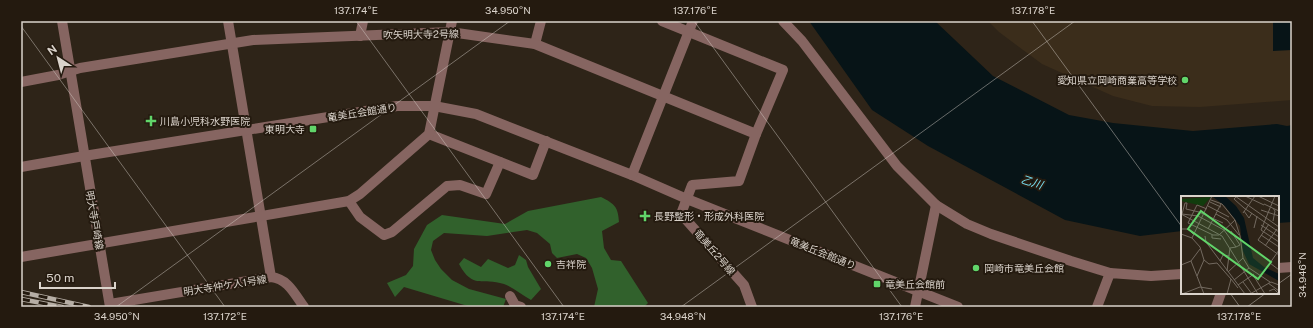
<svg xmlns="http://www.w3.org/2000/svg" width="1313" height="328" font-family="'Public Sans','Noto Sans JP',sans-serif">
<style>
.built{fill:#3b2d1b}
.forest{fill:#31612c}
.water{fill:#071417}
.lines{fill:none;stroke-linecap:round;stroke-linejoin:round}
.minor{stroke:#866561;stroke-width:10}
.rail-casing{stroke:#b6aea5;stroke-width:4.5}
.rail{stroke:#241a0f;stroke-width:3;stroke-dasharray:9;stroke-linecap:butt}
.ticks{fill:none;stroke:#dad3cb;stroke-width:1;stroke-opacity:0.45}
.poi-dot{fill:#61d56a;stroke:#241a0f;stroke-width:1.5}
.labels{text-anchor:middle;stroke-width:4;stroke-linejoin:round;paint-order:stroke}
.street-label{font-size:10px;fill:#dad3cb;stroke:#241a0f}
.poi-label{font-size:10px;fill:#dad3cb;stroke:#241a0f;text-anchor:start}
.water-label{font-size:11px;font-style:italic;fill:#79e3f7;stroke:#241a0f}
.inset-road{fill:none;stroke:#736a60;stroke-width:1}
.view{fill:#61d56a;fill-opacity:0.15;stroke:#61d56a;stroke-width:2}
.inset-edge{fill:none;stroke:#dad3cb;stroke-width:2}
.neatline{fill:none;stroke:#dad3cb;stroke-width:1.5}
.ticks-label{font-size:10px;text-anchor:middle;fill:#dad3cb}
</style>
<rect width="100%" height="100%" fill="#2e2418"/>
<path class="built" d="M988,21H1292V100L1200,107L1152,106L1113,96L1042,64L999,32Z"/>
<g class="forest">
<path d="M601,197C615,204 618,207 619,222L602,231L604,248L611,260L621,261L648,303L644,307H594L598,289L592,268L586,258L577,254L557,258L552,253L550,244L537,233L527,230L487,236L444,233L433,241L431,250L435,260L441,269L452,280L469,289L506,299L503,307H471L404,287L395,297L387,283L406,275L413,266L414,249L427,225L442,215L505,224L528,211Z"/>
<path d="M519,255L526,260L528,267L541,289L531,300C522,295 513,287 504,284C482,277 473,290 459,264L464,258L481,267L488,259L508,268L515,265Z"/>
</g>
<g class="water">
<path d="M809,21H935L993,76L1069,115L1113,123L1193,131L1277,124L1287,126L1292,125V222L1278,223V197H1182V231L1140,236L1065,220L928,146L872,110Z"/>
<path d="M1273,21H1292V50L1273,51Z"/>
</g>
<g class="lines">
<g class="minor">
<path d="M62,21L110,307"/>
<path d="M228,21L271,277"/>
<path d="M662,21L783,70L756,134"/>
<path d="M783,21L802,41L897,166L936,205L967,224L991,234L1071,261L1110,273"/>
<path d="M360,36L363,21"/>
<path d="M535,44L541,21"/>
<path d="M21,82L58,75L80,68L253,40L450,32L535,44L756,134L739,181L692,185L681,214L744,285L752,307"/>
<path d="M429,134L533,175L546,141"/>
<path d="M21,167L84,156L397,106H434L476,114L632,175L687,199L958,307"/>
<path d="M632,175L693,21"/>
<path d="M349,201L360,217L384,235L392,232L447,186L460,185L486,194L500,162"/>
<path d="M21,257L349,201L360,194L429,134L452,21"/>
<path d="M1278,268L1292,267"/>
<path d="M510,296L515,305L521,307"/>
<path d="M110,304L271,277C288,279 294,293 304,307"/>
<path d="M915,307L936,205"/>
<path d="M1097,307L1110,273L1151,276L1182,274"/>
<path d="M1216,307L1221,293"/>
</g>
<defs>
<g id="rail">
<path d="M21,292L89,307"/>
<path d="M21,299L62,307"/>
</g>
</defs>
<use href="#rail" class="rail-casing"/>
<use href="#rail" class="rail"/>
</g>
<path class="ticks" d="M356,21L564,307M694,21L902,307M1032,21L1182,227M21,26L225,307M1278,284L1292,274M1230,293L1240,307M116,307L510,21M681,307L1075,21M1247,307L1266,293"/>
<g class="poi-dot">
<circle cx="1185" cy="80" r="4"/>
<path d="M149 115h4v4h4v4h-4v4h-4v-4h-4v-4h4z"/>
<rect x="309" y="125" width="8" height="8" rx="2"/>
<path d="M643 210h4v4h4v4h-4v4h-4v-4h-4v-4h4z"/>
<circle cx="548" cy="264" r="4"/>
<circle cx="976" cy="268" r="4"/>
<rect x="873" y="280" width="8" height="8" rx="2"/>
</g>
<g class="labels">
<g class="street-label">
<text transform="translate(421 34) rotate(-1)" y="4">吹矢明大寺2号線</text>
<text transform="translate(362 112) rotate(-9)" y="4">竜美丘会館通り</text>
<text transform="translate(95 220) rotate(80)" y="4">明大寺戸崎線</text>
<text transform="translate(715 252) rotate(49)" y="4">竜美丘2号線</text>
<text transform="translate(823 253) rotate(22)" y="4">竜美丘会館通り</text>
<text transform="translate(225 285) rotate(-9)" y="4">明大寺仲ケ入1号線</text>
</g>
<g class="poi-label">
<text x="1177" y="84" text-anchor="end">愛知県立岡崎商業高等学校</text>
<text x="160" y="125">川島小児科水野医院</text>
<text x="305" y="133" text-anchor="end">東明大寺</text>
<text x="654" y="220">長野整形・形成外科医院</text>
<text x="556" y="268">吉祥院</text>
<text x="984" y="272">岡崎市竜美丘会館</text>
<text x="885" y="288">竜美丘会館前</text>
</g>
<g class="water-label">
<text transform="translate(1032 182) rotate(18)" y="4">乙川</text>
</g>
</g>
<g transform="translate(1181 196)">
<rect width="98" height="98" fill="#2e2418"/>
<path d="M30,1L22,10L0,5V3Z" fill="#113c0d"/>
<path d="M44,0L55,10L63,22L72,62L83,71L98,78V85L68,68L62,55L59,30L44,10L32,1Z" fill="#071417"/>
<path class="inset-road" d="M54,0L98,31M64,0L83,9M77,0L98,10M94,0L80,34L98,46M55,1L53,3L63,12L98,36M30,4L41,8L54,24L59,40L62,62L68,72M29,6L40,11M83,8L98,15M27,10L48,21M92,12L94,15L92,25M5,13L6,7H4L1,18L17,20L43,34L55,51L49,52M5,13L18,16L42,27M26,13L16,9L7,27L32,39H38L54,24M80,14L98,20M63,15L68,22L71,17M62,17L74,0M0,18L41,40L77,98M35,18L46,24L58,39M88,28L77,44L98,59M80,29L98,41M73,32L76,20M0,33H7L13,39M27,33L40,8M50,35L59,49L55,51M0,38L11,42L19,51L23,64L28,68L36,67L50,83M31,39V42L40,43M80,39L98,51M24,40L25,46L64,98M11,42L31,0M84,50L96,33M98,54L89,67L98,74M10,65L23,98M39,65L42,59L48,60M0,69L10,65L19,53M46,75L49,52M47,76L62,62M72,79L84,98M16,80L23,64M53,84L68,72L89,86M62,86L71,98M87,87L98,95M57,89L73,78M88,95L93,93L98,98M1,98L19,91L31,93M46,98L50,83L57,92M69,98L90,86L98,89"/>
<path class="view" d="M20,15L90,66L77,83L7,33Z"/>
<rect width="98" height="98" class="inset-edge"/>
</g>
<rect width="1313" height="328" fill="none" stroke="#241a0f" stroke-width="44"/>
<g transform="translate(58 58) rotate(324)" stroke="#241a0f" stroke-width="3" paint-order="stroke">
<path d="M0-3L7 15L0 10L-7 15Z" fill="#dad3cb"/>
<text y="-6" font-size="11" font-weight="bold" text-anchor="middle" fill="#dad3cb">N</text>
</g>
<path d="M40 282v6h75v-6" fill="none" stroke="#dad3cb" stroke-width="2"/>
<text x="46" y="282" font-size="12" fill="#dad3cb" stroke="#241a0f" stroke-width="3" paint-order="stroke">50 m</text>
<rect x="22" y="22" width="1269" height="284" class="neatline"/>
<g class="ticks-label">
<text x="356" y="14">137.174°E</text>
<text x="508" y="14">34.950°N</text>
<text x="695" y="14">137.176°E</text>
<text x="1033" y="14">137.178°E</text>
<text transform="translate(1302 275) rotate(-90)" y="4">34.946°N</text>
<text x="117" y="320">34.950°N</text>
<text x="225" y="320">137.172°E</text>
<text x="563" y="320">137.174°E</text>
<text x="683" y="320">34.948°N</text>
<text x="901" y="320">137.176°E</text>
<text x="1239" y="320">137.178°E</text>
</g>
</svg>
